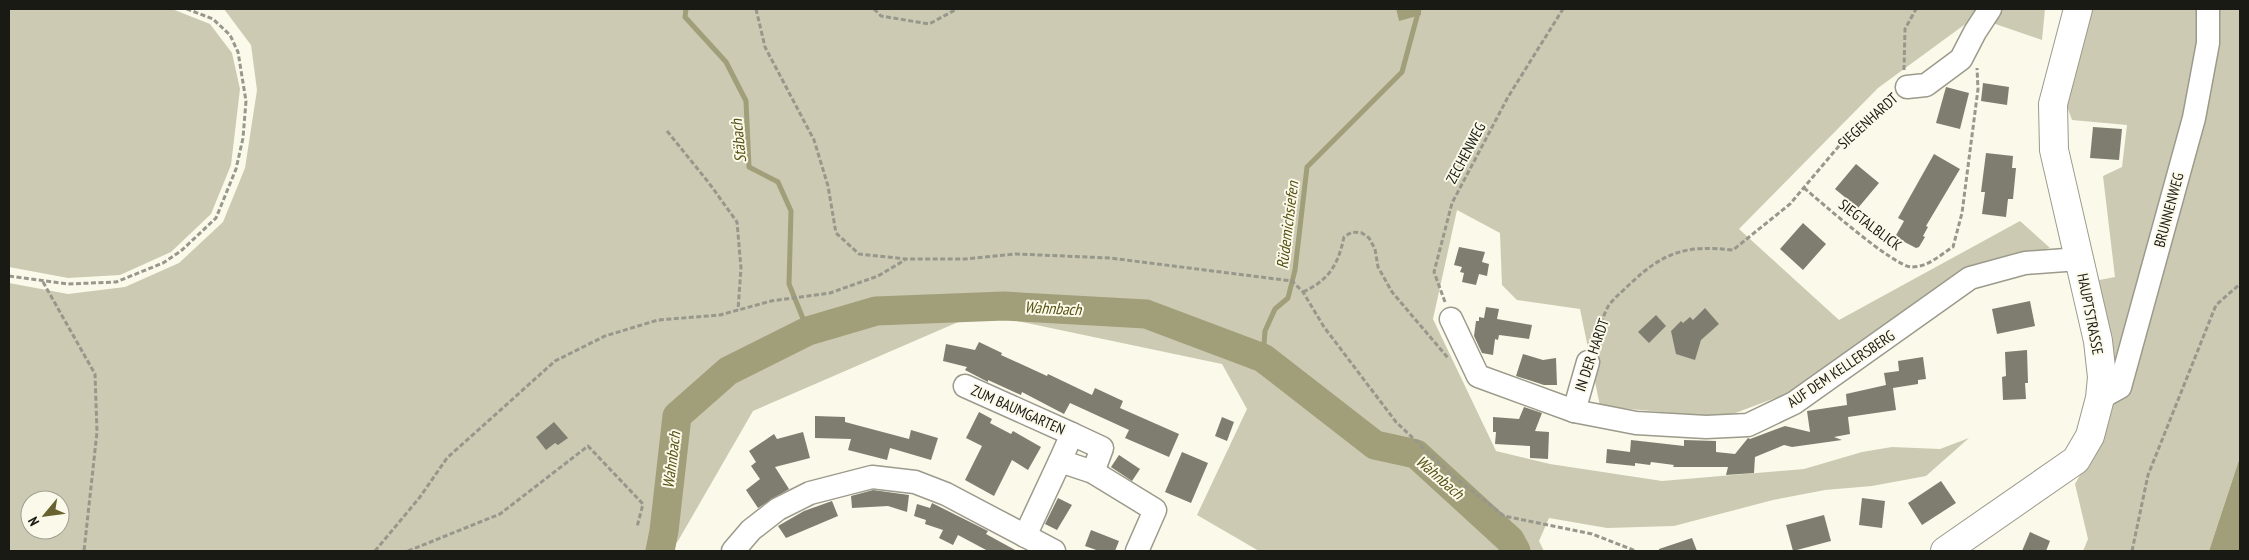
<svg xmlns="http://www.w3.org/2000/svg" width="2249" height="560" font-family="'PT Sans Narrow',sans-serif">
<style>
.green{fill:#cccab2;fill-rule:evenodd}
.water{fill:#a19e7a}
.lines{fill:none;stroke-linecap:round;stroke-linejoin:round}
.stream{stroke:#a19e7a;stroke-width:5}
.river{stroke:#a19e7a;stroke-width:29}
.building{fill:#7e7d6f}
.minor-casing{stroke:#9b9a8b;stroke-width:25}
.major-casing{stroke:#9b9a8b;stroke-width:30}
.path{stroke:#98978c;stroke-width:3;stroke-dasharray:5 2.5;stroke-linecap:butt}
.minor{stroke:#fff;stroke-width:22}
.major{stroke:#fff;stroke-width:28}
.labels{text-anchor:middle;stroke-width:4;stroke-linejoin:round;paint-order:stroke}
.street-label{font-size:15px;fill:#1a1a14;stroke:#fbfaea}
.water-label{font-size:16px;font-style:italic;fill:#575114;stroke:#fbfaea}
</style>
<rect width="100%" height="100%" fill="#fbfaea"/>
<g class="green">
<path d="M9,9H172L210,24L232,53L240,89L231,165L211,214L171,252L120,275L68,278L9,267Z"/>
<path d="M224,9H1396L1399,20L1421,15V9H2045L2042,40L1975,17L1878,88L1739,229L1839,320L2020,221L2050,248L1969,268L1789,393L1722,418L1600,406L1580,309L1517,300L1502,285L1500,233L1457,210L1433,319L1496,451L1550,464L1662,481L1804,469L1862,452L1892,447L1940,449L1969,438L1926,476L1872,486L1825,490L1773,500L1674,526L1607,528L1549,518L1539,541L1544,551H1259L1197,515L1247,409L1222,364L979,313L753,411L678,541L669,551H9V283L68,294L125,287L179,263L223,222L245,168L257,90L251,45ZM30,500H60V530H30Z"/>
<path d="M2088,9H2240V457L2209,551H2083L2088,539L2075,484L2101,438L2094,281L2115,277L2103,176L2122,167L2127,125L2072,120L2064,98Z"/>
</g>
<g class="water">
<path d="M1396,9H1421V15L1399,21Z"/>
<path d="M2240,457V551H2209Z"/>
</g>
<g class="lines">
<g class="stream">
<path d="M686,9L685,17L726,62L746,101L749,167L778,182L791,211L789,284L808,331"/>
<path d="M1263,358L1265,331L1275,309L1288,298L1295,270L1307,167L1402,72L1419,9"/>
</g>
<path class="river" d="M660,551L664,531L677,416L728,371L808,331L876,311L1004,306L1146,314L1263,358L1375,445L1416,454L1510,540L1516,551"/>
</g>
<g class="building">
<path d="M1983,83L2009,87L2007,105L1981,101Z"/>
<path d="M1946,87L1969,93L1960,129L1936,123Z"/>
<path d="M2093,127L2122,129L2119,160L2090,158Z"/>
<path d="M1986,153L2013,156L2012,168H2016L2013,199H2008L2006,217L1982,214L1985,192H1981Z"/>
<path d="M1934,154L1960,169L1926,226L1928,227L1923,236L1925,237L1919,247L1916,248L1895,237L1904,221L1898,218Z"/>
<path d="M1856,164L1879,183L1858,208L1835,189Z"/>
<path d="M1803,223L1826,244L1803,270L1780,249Z"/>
<path d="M1459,247L1485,252L1482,262L1489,264L1487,276L1479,274L1476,285L1462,282L1464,273L1460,272L1462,267L1454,265Z"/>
<path d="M2030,301L2035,326L1997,334L1992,309Z"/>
<path d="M1486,307L1499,309L1497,319L1532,325L1529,339L1499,335L1498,340L1495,339L1493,355L1482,353L1474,336L1476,321H1479V317L1484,318Z"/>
<path d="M1705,308L1719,324L1701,340L1695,360L1676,354L1671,331L1681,321L1683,323L1690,317L1693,320Z"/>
<path d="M1656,315L1666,326L1649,343L1638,332Z"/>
<path d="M979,342L1002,353L1001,355L1047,376L1048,374L1092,395L1095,388L1123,401L1120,408L1179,434L1169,457L1125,438L1129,430L1070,403L1064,414L1022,392L1021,395L988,380V382L965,370L967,367L943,361L946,344L975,350Z"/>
<path d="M2027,350L2028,383H2025L2026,399L2003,400L2002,377L2006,376L2005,352Z"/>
<path d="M1523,354L1543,360L1556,358L1557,385H1544L1516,376Z"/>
<path d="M1923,357L1926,379L1918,380V384L1893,388L1896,410L1848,417L1850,434L1834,437L1842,440L1792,447L1784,445L1755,457L1754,473L1726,475L1728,467H1673L1674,465L1651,462L1650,465L1635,463V466L1606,463L1607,449L1630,452L1631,440L1684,446V440L1716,441V452L1735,454L1748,438L1750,439L1785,426L1810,432L1807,411L1847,405L1846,394L1886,385L1884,373L1899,371L1898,361Z"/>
<path d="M1524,407L1542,413L1535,431L1549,432L1548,459L1530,458V446L1495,444L1496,432H1493V417L1519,419Z"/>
<path d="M979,412L992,419L990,423L1011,434L1013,431L1041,447L1028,470L1012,460L994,496L965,480L982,446L966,438Z"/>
<path d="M815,416L845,417V422L909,439L911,430L938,438L931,460L890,448L887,460L848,450L851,439L815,438Z"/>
<path d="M1222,417L1234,422L1227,441L1215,436Z"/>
<path d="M554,422L568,438L558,445L555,443L546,450L536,437Z"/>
<path d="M803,432L810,458L775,467L789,489L758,508L746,490L760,479L751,466L756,462L749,451L774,434L777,439Z"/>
<path d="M1182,452L1208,463L1191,503L1165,492Z"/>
<path d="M1119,455L1140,469L1132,481L1111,467Z"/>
<path d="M1941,481L1956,503L1922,525L1908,503Z"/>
<path d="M873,490L909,495L907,512L888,506L852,508L851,496Z"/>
<path d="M1058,498L1072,505L1057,530L1045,524Z"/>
<path d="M1862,498L1885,501L1882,528L1859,525Z"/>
<path d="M832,501L838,516L786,538L778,526L804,511Z"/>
<path d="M932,503L988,531L986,534L1017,551H988L958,535L953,545L939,538L943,530L925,524L926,520L914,516L917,504L930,508Z"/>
<path d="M1824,515L1831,541L1793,551L1786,525Z"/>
<path d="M1091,530L1119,541L1115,551H1099L1085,546Z"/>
<path d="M2030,532L2050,541L2046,551H2022Z"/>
<path d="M1692,538L1697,551H1659V549Z"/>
</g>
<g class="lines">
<defs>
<g id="minor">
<path d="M1907,87L1926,85L1961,59L1975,32L1990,9"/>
<path d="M1451,319L1478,376L1574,411L1636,423L1706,427L1748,425L1794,403L1970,278L2025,263L2079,259"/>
<path d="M965,386L1072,434L1060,461"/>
<path d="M2100,398L2120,387L2194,118L2208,43V9"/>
<path d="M1574,411L1588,362"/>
<path d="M1072,434L1102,448L1093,472"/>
<path d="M1025,536L1060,461L1093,472L1155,510L1137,551"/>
<path d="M733,551L751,530L778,509L810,493L872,477L915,482L946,494L1054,551"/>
</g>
<path id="major" d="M1945,551L2076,460L2090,436L2100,398L2102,377L2098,341L2054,150L2053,104L2078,9"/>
</defs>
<use href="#minor" class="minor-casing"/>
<use href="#major" class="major-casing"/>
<g class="path">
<path d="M756,9L765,47L814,140L828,186L836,233L859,254L906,259H965L1016,254L1110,258L1292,281L1303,292L1324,327L1396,422L1452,475L1504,516L1592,534L1636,551"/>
<path d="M874,9L881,16L929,24L957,9"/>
<path d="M1904,70L1905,29L1916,9"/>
<path d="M667,131L709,183L737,222L741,268L738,310"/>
<path d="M1804,188C1821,202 1894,267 1912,267C1928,267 1940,255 1953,247L1962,213L1978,89L1977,68"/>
<path d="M9,276L68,284L116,282L163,263L181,251L216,218L236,169L243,138L246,101L238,52L230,35L213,19L187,9"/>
<path d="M43,282L95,374L97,432L84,551"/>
<path d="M1303,292C1329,280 1338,265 1344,237L1352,232L1362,233L1369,238L1375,249L1378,267L1392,292L1448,358"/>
<path d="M1445,302L1434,272L1452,203L1508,97L1563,9"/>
<path d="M1595,345C1599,333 1602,316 1609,305C1615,297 1624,290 1631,283C1665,251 1687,245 1733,250L1790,204L1844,140L1894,98"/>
<path d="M375,551L420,497L447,458L555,361L605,336L658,320L720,315L771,301L830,293L878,276L905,260"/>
<path d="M408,551L500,514L588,446L643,504L637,527"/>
<path d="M2132,551L2148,475L2216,305L2240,284"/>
</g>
<use href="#minor" class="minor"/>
<use href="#major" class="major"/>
</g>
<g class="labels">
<g class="street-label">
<text transform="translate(1868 121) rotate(-42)" y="5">SIEGENHARDT</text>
<text transform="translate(1466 153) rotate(-62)" y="5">ZECHENWEG</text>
<text transform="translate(2169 210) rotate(-75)" y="5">BRUNNENWEG</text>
<text transform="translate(1870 225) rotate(37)" y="5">SIEGTALBLICK</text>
<text transform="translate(2090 314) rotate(79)" y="5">HAUPTSTRASSE</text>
<text transform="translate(1592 355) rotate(-71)" y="5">IN DER HARDT</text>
<text transform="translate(1841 369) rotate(-34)" y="5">AUF DEM KELLERSBERG</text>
<text transform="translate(1018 410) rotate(24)" y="5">ZUM BAUMGARTEN</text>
</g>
<g class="water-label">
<text transform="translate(738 141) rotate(-96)" y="6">Stäbach</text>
<text transform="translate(1287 225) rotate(-83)" y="6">Rüdemichsiefen</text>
<text transform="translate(1053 308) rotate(3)" y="6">Wahnbach</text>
<text transform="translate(671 460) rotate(-83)" y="6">Wahnbach</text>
<text transform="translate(1440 477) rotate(41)" y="6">Wahnbach</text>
</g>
</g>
<rect width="2249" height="560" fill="none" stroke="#1a1a14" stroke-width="20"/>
<g transform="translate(45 515) rotate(241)"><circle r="24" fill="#fbfaea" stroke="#a1a094"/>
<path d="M0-4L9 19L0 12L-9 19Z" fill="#67622f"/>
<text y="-8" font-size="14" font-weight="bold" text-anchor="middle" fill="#1a1a14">N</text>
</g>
</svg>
